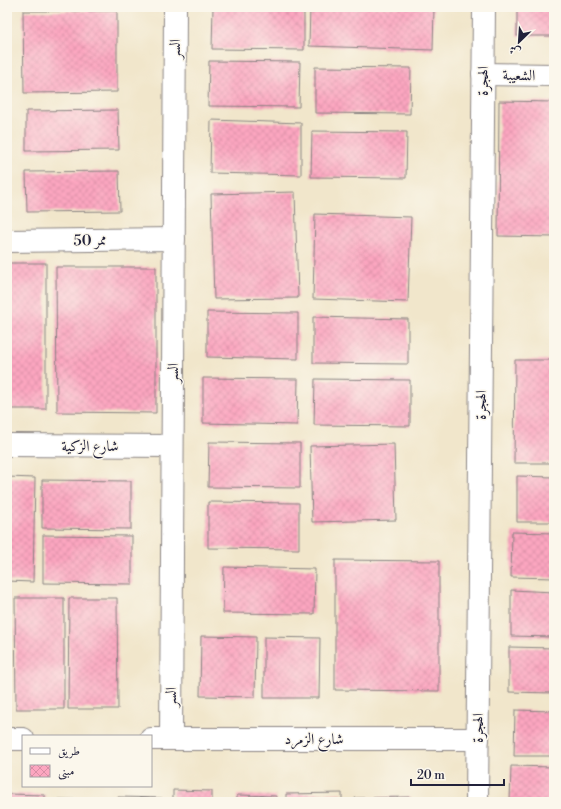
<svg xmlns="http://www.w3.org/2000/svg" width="561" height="809" font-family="'Libre Bodoni',Amiri,serif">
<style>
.building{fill:url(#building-cross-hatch)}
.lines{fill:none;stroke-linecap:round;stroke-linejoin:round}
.minor-casing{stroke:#8a8483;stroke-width:24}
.minor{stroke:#fff;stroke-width:22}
.labels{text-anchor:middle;stroke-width:3;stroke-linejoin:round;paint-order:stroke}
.street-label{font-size:15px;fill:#22223b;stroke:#fbf7ec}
</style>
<defs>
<pattern id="building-cross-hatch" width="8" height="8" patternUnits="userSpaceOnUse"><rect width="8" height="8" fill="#fca6c0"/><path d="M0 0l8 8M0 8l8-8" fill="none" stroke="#d88fa6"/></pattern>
</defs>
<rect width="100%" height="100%" fill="#fbf7ec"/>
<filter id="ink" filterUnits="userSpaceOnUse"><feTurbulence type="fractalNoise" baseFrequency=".025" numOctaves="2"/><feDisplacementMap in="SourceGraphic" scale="8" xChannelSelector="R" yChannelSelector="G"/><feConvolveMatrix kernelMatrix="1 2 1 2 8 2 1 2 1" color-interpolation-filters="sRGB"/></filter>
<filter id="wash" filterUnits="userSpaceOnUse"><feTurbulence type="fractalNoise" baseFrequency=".012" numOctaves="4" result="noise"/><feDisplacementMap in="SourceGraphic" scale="16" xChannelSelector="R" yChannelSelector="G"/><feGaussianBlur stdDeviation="0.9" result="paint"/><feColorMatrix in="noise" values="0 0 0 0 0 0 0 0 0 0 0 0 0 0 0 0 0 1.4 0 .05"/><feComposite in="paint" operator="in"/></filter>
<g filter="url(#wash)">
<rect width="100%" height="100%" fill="#f1e6cb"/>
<g id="blocks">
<g class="building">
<rect x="7" y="7" width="2" height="86"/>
<path d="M213,7H304V50L212,49Z"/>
<path d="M310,7H434L433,50L309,46Z"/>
<rect x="517" y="7" width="37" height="29"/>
<path d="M23,11H117V92L24,93Z"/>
<path d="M209,61L300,62L299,107L208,106Z"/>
<path d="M315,67L411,68L410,114L315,113Z"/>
<path d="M499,101L554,102V237L498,236Z"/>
<path d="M118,110L119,150L26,151V111Z"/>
<path d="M211,120L301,123V175L210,173Z"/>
<path d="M312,131L407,132L406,178L311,177Z"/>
<path d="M119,171L120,211L27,212L26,172Z"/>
<path d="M295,192L298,298L214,299L211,194Z"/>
<path d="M315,214L411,217L408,302L313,299Z"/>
<rect x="7" y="263" width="39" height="146"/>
<path d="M56,267H156V413L57,412Z"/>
<path d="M207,312L298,313V359L207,357Z"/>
<path d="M313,317L408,319V364L313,363Z"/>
<path d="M515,360H554V463H514Z"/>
<path d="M203,378L298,379L297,425L203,423Z"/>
<path d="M315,379L410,380V426L314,425Z"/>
<path d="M209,442L300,443V488L208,487Z"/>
<path d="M394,444L396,520L312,522L310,446Z"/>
<path d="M517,476L554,477V522H517Z"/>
<path d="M7,477L35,478L33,582L7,581Z"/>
<path d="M42,480L131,481V529L42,528Z"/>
<path d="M208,502L299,503V549L208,548Z"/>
<path d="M512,532L554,533V578L511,577Z"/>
<path d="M43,535L132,536V584L43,583Z"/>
<path d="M335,560L439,561V691L335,690Z"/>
<path d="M224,567L315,569L314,614L223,613Z"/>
<path d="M511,590L554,592V637L511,636Z"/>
<rect x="7" y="593" width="2" height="111"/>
<path d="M15,598H64V709H16Z"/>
<path d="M69,598H117L118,709H68Z"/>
<path d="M201,636L256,637L255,697L200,696Z"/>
<path d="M264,637L320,638L319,698H264Z"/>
<path d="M509,647L554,648V693L509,692Z"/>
<path d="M515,710L554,711V756H514Z"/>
<path d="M511,766L554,767V802H510Z"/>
<path d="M173,790L212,791V802H173Z"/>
<path d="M342,793V802H286V794Z"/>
<path d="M7,794L45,795V802H7Z"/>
<path d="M237,795L276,796V802H237Z"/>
<path d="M118,797L162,798V802H118Z"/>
<path d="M411,797V802H355V798Z"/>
<path d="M58,799L102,800V802H58Z"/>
</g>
</g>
</g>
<g filter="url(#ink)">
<use href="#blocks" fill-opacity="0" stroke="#8a8483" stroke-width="1"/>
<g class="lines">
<defs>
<g id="minor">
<path d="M483,74L554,75"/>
<path d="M7,241L174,239"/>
<path d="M7,445L172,446"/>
<path d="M7,739H23"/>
<path d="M151,739H478"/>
<path d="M171,739L175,7"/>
<path d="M477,802L484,7"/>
</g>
</defs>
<use href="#minor" class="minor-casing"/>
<use href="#minor" class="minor"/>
</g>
</g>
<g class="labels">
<g class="street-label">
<text transform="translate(175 49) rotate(-90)" y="5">السر</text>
<text transform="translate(519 75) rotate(1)" y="5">الشعيبة</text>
<text transform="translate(483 81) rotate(-90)" y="5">الهجرة</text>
<text transform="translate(90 240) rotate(-1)" y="5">ممر 50</text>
<text transform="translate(173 373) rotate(-90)" y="5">السر</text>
<text transform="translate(481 405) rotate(-90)" y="5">الهجرة</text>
<text x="90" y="451">شارع الزكية</text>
<text transform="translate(171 697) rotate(-90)" y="5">السر</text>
<text transform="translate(478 728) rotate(-90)" y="5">الهجرة</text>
<text x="314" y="744">شارع الزمرد</text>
</g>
</g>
<rect width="561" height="809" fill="none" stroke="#fbf7ec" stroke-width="24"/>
<rect x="22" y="735" width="130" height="52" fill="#fbf7ec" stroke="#a4a2a5"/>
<rect x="30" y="748" width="20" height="6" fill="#ffffff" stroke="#a4a2a5"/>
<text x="58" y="755" font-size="12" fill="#22223b">طريق</text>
<rect x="30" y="765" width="20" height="12" fill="url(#building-cross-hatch)" stroke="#a4a2a5"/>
<text x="58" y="775" font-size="12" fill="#22223b">مبنى</text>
<g transform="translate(519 42) rotate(205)" stroke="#fbf7ec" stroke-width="3" paint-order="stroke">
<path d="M0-3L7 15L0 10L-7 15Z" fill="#22223b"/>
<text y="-6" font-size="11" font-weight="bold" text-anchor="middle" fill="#22223b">ش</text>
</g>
<path d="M411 779v6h93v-6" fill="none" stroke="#22223b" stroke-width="2"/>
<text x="417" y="779" font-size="12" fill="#22223b" stroke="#fbf7ec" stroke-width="3" paint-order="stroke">20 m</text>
</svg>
